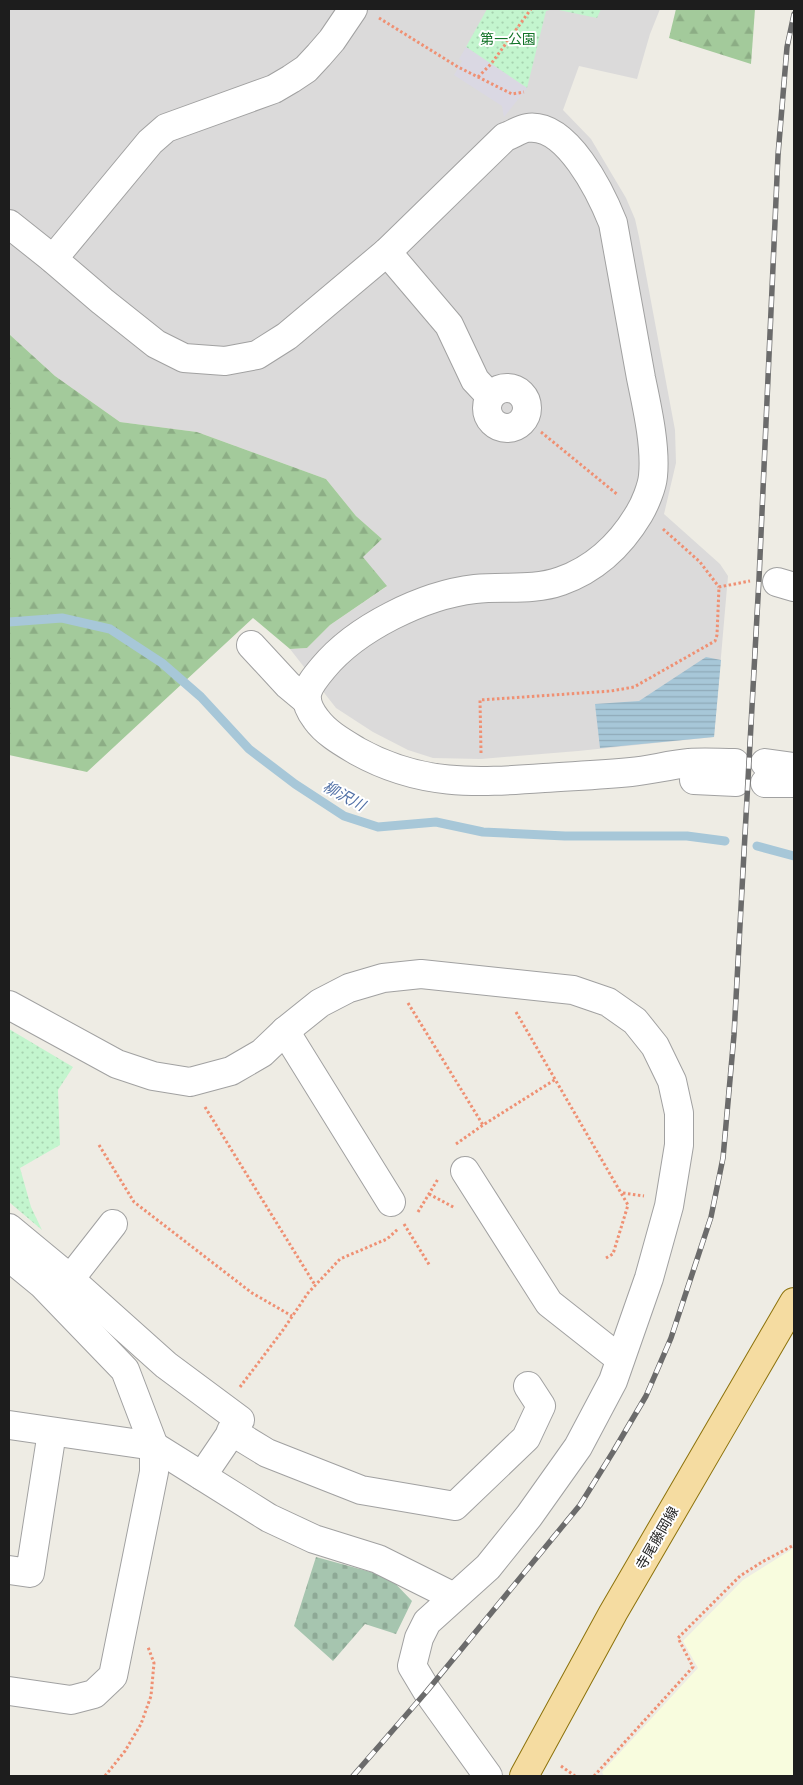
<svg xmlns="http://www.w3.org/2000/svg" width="803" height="1785" font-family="'PT Sans Narrow','Noto Sans JP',sans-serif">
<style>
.residential{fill:#dbdada}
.education{fill:#f8fcde}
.forest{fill:url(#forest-firs)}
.cemetery{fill:url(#cemetery-stones)}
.park{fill:url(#park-dots)}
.plaza{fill:#dad8e3}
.water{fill:url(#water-rules)}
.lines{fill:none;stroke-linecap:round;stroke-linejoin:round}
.stream{stroke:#a7c7d8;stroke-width:9}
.minor-casing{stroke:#a1a1a1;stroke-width:30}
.major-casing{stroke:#8c720b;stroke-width:30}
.path{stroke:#ef9073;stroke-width:3;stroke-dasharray:2.5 2.5;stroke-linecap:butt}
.minor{stroke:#fff;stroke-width:28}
.major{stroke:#f5dca1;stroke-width:28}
.rail-casing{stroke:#6b6b6b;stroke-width:5.5}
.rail{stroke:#fff;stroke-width:4;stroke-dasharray:11;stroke-linecap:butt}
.labels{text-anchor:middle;stroke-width:4;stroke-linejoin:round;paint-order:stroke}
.park-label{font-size:14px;fill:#137328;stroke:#fff}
.street-label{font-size:14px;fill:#1d1d1d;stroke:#fff}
.water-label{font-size:15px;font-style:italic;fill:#5170a6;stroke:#fff}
</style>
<defs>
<pattern id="forest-firs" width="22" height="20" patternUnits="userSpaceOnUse" patternTransform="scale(1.25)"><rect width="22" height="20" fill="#a3ca9b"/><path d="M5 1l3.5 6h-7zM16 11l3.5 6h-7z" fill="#8cad85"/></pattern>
<pattern id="cemetery-stones" width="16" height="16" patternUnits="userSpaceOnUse" patternTransform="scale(1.25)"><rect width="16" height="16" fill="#a6c5af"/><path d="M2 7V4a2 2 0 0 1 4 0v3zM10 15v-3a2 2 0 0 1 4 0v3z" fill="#8ea996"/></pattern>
<pattern id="park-dots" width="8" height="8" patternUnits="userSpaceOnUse" patternTransform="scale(1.25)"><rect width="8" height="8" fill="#c3f5ce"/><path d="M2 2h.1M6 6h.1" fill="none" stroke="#a7d2b0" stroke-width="1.8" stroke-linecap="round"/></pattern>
<pattern id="water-rules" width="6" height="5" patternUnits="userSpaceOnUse" patternTransform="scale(1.25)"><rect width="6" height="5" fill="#a7c7d8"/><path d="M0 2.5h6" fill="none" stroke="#8faab9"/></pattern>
</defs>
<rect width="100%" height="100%" fill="#eeece4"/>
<path class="residential" d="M9,9H660L650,34L637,79L579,66L563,110L591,139L626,198L635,219L639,237L675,430L676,463L664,514L720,564L728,576L714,737L578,751L481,759L433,758L408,750L373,732L336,708L290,649L307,648L330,625L386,587L363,557L382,539L356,516L326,479L197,432L120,422L55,376L9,334Z"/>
<path class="education" d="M794,1548V1776H604L602,1772L698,1668L683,1641L743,1580Z"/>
<g class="forest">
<path d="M676,9H755L751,64L669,38Z"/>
<path d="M9,334L55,376L120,422L197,432L326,479L356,516L382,539L363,557L387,586L330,625L307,648L290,649L253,618L87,772L9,755Z"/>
</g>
<path class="cemetery" d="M316,1557L389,1577L412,1601L396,1634L365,1624L333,1661L294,1626Z"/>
<g class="park">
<path d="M487,9H553L546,11L527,88L466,47Z"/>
<path d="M554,9H601L597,18Z"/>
<path d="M9,1029L73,1067L58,1090L60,1145L20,1168L31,1207L42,1230L9,1202Z"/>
</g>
<path class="plaza" d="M466,47L527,88L504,117L502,106L454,75L462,61L459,59Z"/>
<path class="water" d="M706,657L721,660L714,737L600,748L595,704L639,701Z"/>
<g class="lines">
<g class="stream">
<path d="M9,622L62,618L110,629L162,663L201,697L249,749L295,784L344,816L378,827L436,822L483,832L565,836H687L725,841"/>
<path d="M757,846L794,856"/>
</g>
<defs>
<g id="minor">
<path d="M9,224L53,259L102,301L156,344L184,358L225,361L257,355L287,336L387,252L505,137C512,135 520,129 527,128C567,122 601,193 613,223C622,275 632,326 641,378C647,407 656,446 653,476C652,487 645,504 639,514C621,544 595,569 561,581C533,591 504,586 475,589C423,595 356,628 323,668C308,686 299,697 316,719C326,733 342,742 357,751C420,786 474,783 544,778C573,776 602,775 631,772C650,770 669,765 689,763C704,762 720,763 735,763"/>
<path d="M387,252L449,325L475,380L490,396"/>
<path d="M53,259L150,142L166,128L274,89L291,79L306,69L319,55L332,40L353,9"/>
<circle cx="507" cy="408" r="20"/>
<path d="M777,582L794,587"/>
<path d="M251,645L288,685L306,700"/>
<path d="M765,763L794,767"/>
<path d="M694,780L736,782"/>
<path d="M765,783H794"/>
<path d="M9,1005L117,1064L153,1076L190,1082L231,1071L262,1053L285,1031L320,1003L349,988L383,978L421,974L573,990L608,1002L635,1021L655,1046L672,1081L679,1113V1145L669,1206L649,1278L613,1381L578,1447L529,1516L488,1567L427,1622L419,1638L412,1666L427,1691L488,1776"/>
<path d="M285,1031L391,1202"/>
<path d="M465,1171L549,1303L620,1359"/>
<path d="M9,1228L61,1271L166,1365L240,1420L202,1476"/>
<path d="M9,1257L43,1285L125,1370L154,1446V1472L113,1676L94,1694L71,1700L9,1691"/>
<path d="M70,1279L113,1224"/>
<path d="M9,1425L154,1446L269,1518L314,1539L378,1559L454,1597"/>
<path d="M231,1431L267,1453L361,1490L455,1506L526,1438L541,1406L528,1386"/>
<path d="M9,1570L30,1573L52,1432"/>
</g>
<path id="major" d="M524,1776L613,1613L794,1302"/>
</defs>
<use href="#minor" class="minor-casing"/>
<use href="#major" class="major-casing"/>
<g class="path">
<path d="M379,18L458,67L512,94L524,92"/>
<path d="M478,77L491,64L531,9"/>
<path d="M541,432L618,495"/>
<path d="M663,529L700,562L719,587"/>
<path d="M481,753L480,700L611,691L634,687L715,641L717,635L719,587L750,581"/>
<path d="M408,1003L483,1125"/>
<path d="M516,1012L628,1205L613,1254L606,1258"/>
<path d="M205,1107L315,1285"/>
<path d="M456,1144L483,1125L556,1079"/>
<path d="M99,1145L134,1202L252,1293L292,1316"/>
<path d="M623,1193L644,1196"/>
<path d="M429,1194L455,1208"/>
<path d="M418,1212L438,1179"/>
<path d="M404,1224L430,1266"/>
<path d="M240,1387L283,1330L308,1293L340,1259L387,1239L398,1229"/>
<path d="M561,1766L575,1776"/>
<path d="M105,1776L125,1751L141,1724L151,1696L154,1663L148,1647"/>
<path d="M594,1776L693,1667L678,1638L740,1576L762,1562L794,1545"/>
</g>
<use href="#minor" class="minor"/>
<use href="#major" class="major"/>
<defs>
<path id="rail" d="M353,1776L427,1691L580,1505L613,1452L646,1396L671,1338L711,1217L723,1158L734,1035L759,579L778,155L787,47L794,14"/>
</defs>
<use href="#rail" class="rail-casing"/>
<use href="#rail" class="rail"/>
</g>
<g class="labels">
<g class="park-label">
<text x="508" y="44">第一公園</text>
</g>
<g class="street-label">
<text transform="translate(657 1538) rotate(-60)" y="5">寺尾藤岡線</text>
</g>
<g class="water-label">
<text transform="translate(344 796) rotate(28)" y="5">柳沢川</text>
</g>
</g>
<rect width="803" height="1785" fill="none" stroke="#1d1d1d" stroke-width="20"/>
</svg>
